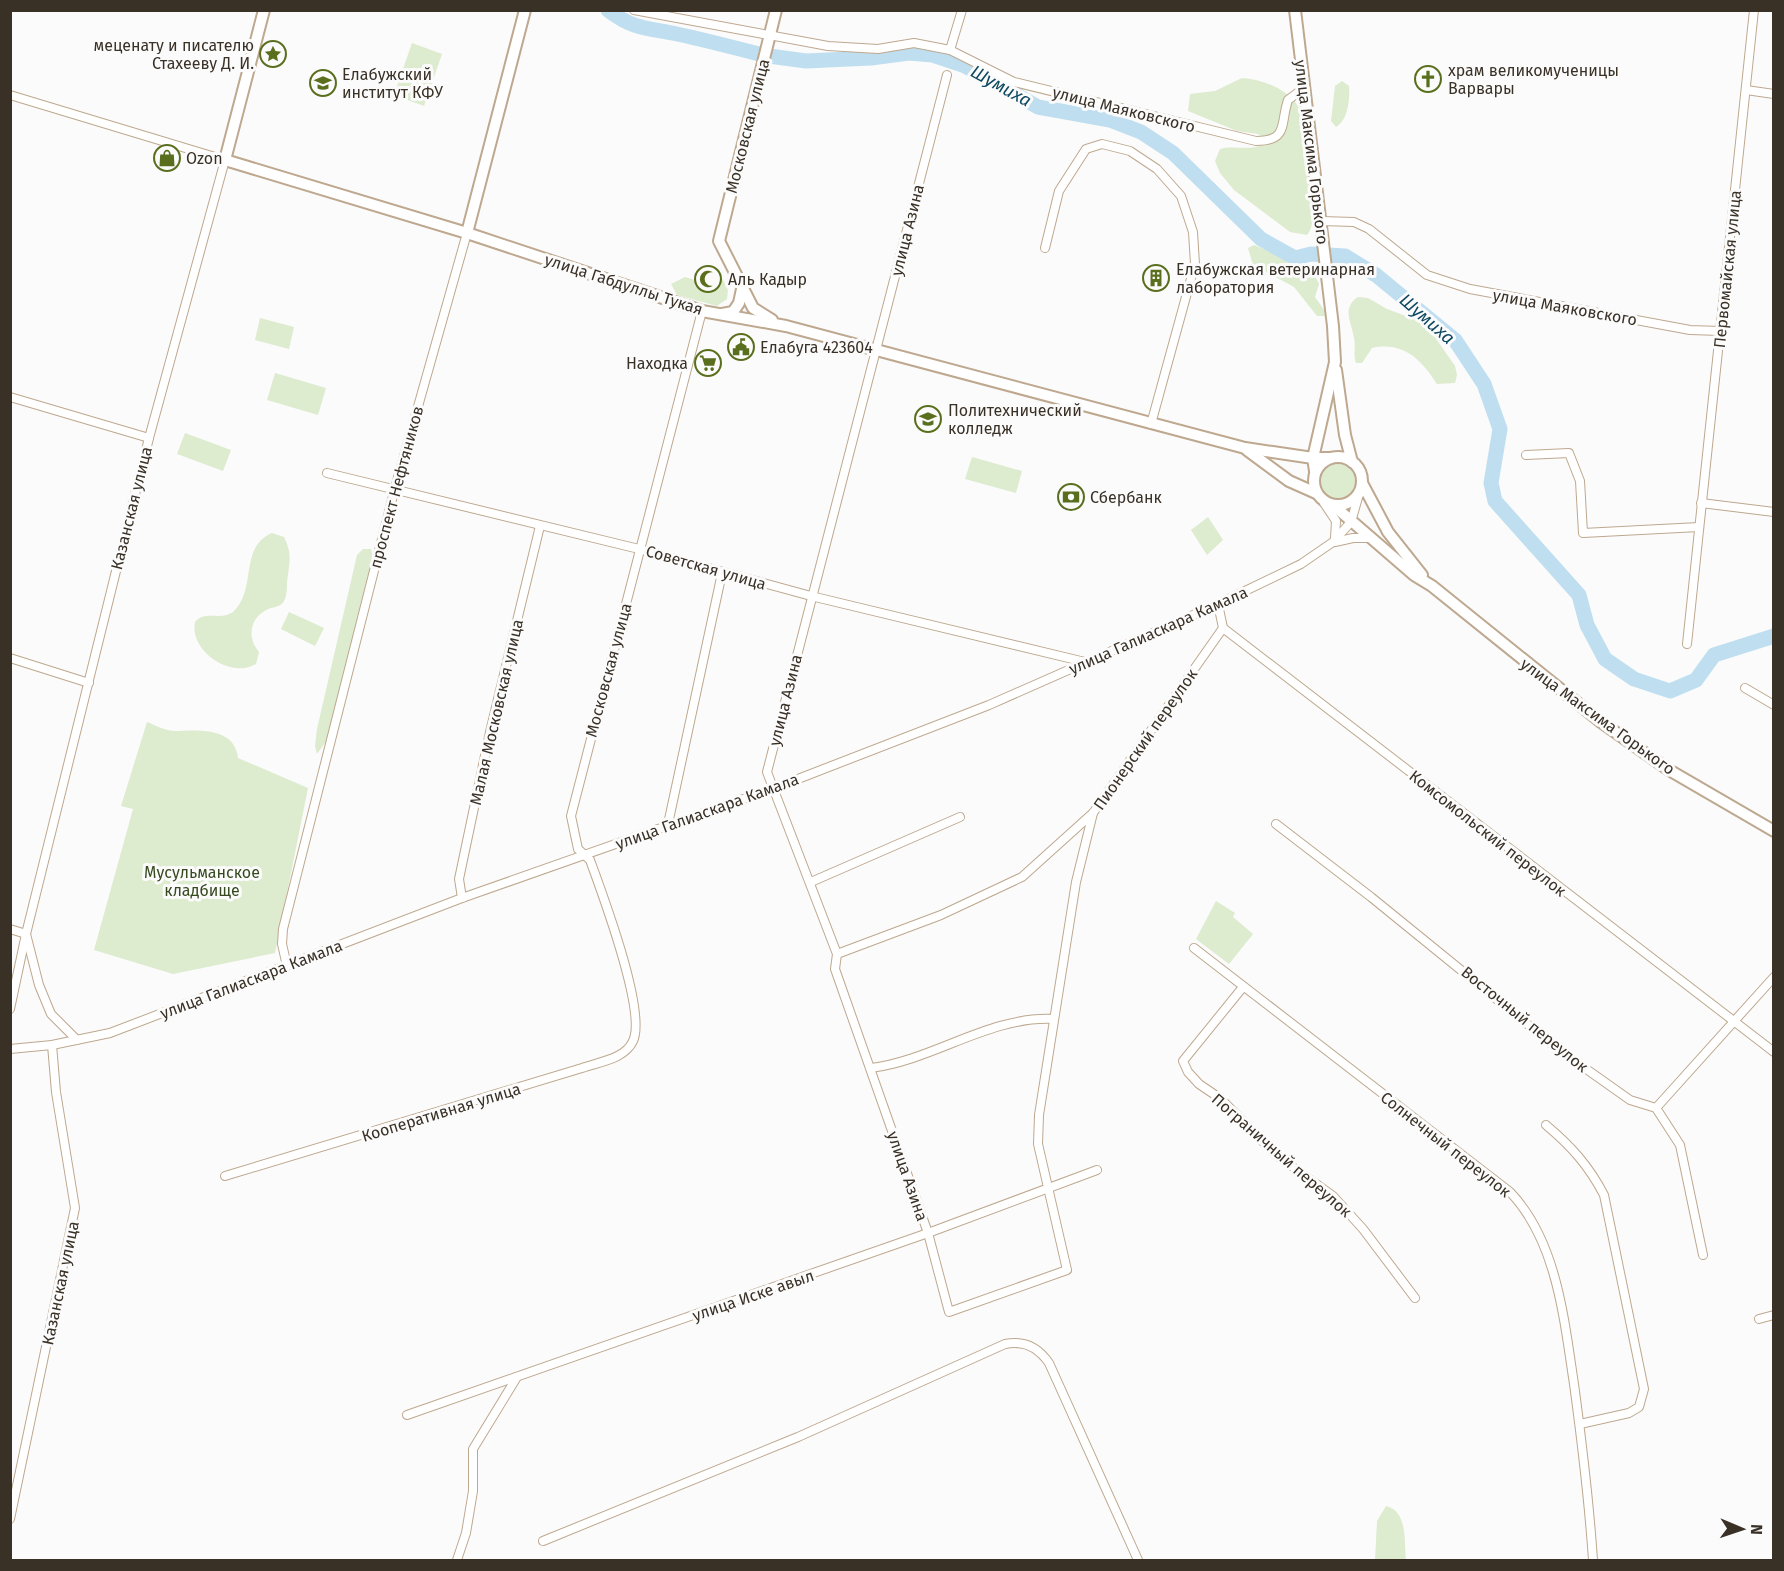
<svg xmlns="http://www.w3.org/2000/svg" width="1784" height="1571" font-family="'Fira Sans',sans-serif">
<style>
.green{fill:#ddebcf}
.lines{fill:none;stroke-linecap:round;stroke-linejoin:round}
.river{stroke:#bfdff0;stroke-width:15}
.street-casing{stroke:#bea88f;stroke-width:10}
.secondary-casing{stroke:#bea88f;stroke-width:14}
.street{stroke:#fff;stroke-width:8}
.secondary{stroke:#fff;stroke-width:10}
.labels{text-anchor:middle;stroke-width:6;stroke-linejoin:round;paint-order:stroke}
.poi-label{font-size:16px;fill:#393026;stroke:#fbfbfb;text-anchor:start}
.street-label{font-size:16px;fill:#393026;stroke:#fbfbfb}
.park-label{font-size:16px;fill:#374a1f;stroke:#fbfbfb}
.water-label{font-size:18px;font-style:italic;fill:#0e4962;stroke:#fbfbfb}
</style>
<rect width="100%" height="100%" fill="#fbfbfb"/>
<g class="green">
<path d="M412,43L442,54L424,106L394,95Z"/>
<path d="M1242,78C1261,79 1285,88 1296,103C1306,116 1302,141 1304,158C1307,177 1321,219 1307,235L1290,232L1234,190L1220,173L1215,161L1220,149C1234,145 1249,151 1262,145V137L1258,134L1237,131L1188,111L1190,94L1215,91Z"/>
<path d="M1342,81L1349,86C1350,99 1348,120 1336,127L1331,121L1335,86Z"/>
<path d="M1254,245L1280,256L1292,266L1315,276L1319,284L1315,297L1324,310L1325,316H1317L1294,287L1253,265L1248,248Z"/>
<path d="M685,277L719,287L722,278L728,290L727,299L717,306L677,295L671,284Z"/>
<path d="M1358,297L1368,298L1387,309L1425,323L1455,366L1457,375L1455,383L1437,384C1422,360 1403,341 1372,348L1362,363H1356C1353,354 1356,346 1354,338C1352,323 1341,308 1358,297Z"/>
<path d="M260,318L294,327L289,349L255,340Z"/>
<path d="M275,373L326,388L318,415L267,400Z"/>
<path d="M185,433L231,450L223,471L177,454Z"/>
<path d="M972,457L1022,471L1016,493L965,479Z"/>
<circle cx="1339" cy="481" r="19"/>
<path d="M1208,517L1223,540L1207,555L1191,530Z"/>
<path d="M272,533L284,537C293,555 289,564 287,582C287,588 287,596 284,601C281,607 273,607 268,609C249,618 247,638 259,652L256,664C231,679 189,651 195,622C205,609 222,622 234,611C257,588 239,547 272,533Z"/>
<path d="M363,549H371L373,557L327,740L317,754L315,746L317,729L357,555Z"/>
<path d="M289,612L324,628L315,646L281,629Z"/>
<path d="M147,722C155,725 166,731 175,731C198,730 235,727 238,758L308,788L275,953L173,974L94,950L133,809L121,806Z"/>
<path d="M1216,901L1235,913L1233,917L1253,934L1229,964L1196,939Z"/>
<path d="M1386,1506C1408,1511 1404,1542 1406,1560H1375L1377,1521Z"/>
</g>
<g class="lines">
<g class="river">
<path d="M608,10C634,30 648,28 677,34C705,40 732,47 759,54"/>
<path d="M769,56L806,61L871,58L909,53L932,55L965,66L1038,107L1110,120L1141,132L1173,153L1261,239L1295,258L1311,254L1345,256L1376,275L1455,340L1484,384L1500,429L1491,483L1495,501L1579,595L1587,625L1605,659L1634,679L1670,691L1696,680L1714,655L1774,636"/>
</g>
<defs>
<g id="street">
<path d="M634,10L828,46L878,49L914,43L950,50L1014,82L1256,141C1289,141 1280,123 1288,100L1304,88"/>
<path d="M950,50L962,10"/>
<path d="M947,75L767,772L837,954L835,969L928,1233L949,1312L1067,1270L1038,1144L1039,1115L1076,882L1093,813"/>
<path d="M1746,90L1774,94"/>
<path d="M10,95L225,160L149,438L26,934L10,1009"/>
<path d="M1321,221L1354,222L1369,229L1427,275L1470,289L1690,330L1720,331"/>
<path d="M1045,248L1059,191L1086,149L1102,144L1130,151L1157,169L1181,196L1193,232L1195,264L1151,424"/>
<path d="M10,397L149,438"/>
<path d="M1526,455L1569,453L1580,481L1583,533L1699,527"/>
<path d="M327,473L639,549L811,596L1085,662"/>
<path d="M1324,503L1336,521L1335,538"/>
<path d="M1701,503L1774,512"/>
<path d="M1335,542L1353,538H1370"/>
<path d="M1218,604L1223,628L1774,1052"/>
<path d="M1687,644L1754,10"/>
<path d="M10,658L89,683"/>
<path d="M1745,688L1774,705"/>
<path d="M668,824L722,573"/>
<path d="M1276,824L1371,897L1558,1049L1630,1100L1656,1108L1680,1145L1703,1255"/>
<path d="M811,882L960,817"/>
<path d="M462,898L459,879L490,732L540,526"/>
<path d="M10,929L26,934L39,985L51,1014L77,1040"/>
<path d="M1194,948L1510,1192C1557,1241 1564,1319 1574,1384C1582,1443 1589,1501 1593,1560"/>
<path d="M837,954L941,915L1022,877L1093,813L1223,628"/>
<path d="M287,966L282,944L283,929L395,488L467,233"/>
<path d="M1243,987L1183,1061L1188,1072L1199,1084L1221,1099L1276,1155L1333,1196L1363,1229L1415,1298"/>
<path d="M10,1049L52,1045L110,1033L462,898L772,789L989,705L1218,604L1301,564L1333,542L1351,522L1359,494"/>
<path d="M871,1068C934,1060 989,1016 1053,1019"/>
<path d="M1656,1108L1774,977"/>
<path d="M1546,1125C1571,1146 1589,1166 1604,1195L1644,1389L1639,1407L1629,1413L1580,1424"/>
<path d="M225,1176L582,1068C599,1062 625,1059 633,1041C647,1012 602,893 590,860L578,849L571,816L702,311"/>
<path d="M1759,1319L1774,1315"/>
<path d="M407,1415L928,1233L1097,1170"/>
<path d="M10,1519L75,1208L56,1092L52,1045"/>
<path d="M543,1541L798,1437L1005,1344C1024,1340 1038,1347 1049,1363L1138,1560"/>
<path d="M457,1560L466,1533L473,1491V1449L517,1377"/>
</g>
<g id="secondary">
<path d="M264,10L225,160L467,233L702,311L786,326L1245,448L1313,458H1331"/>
<path d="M1295,10L1333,326L1335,362L1313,458L1315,471"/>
<path d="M467,233L525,10"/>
<path d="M722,314L733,312L739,303L742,289"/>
<path d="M772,320L753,308L719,241L776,10"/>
<path d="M1336,370L1345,435L1352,462"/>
<path d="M1247,450L1289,481L1316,493"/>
<circle cx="1338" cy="481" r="24"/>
<path d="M1362,483L1388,532L1422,575"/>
<path d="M1333,505L1414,575L1432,586L1601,722L1669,770L1774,831"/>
</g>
</defs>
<use href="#street" class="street-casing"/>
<use href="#secondary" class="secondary-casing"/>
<use href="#street" class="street"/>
<use href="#secondary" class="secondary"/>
</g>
<defs>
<symbol id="sight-ring" viewBox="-11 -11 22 22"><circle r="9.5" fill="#fbfbfb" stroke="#5a6f1e" stroke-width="1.5"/><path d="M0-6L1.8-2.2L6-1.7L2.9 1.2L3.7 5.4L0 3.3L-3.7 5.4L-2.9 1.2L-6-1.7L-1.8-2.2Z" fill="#5a6f1e"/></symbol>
<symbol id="church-ring" viewBox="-11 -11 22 22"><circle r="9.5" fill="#fbfbfb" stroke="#5a6f1e" stroke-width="1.5"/><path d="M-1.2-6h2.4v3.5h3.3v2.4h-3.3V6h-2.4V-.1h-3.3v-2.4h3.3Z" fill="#5a6f1e"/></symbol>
<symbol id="university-ring" viewBox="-11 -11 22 22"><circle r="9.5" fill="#fbfbfb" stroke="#5a6f1e" stroke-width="1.5"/><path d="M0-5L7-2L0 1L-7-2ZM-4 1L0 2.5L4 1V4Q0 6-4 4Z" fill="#5a6f1e"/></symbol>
<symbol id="shop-ring" viewBox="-11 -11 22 22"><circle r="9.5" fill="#fbfbfb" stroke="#5a6f1e" stroke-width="1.5"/><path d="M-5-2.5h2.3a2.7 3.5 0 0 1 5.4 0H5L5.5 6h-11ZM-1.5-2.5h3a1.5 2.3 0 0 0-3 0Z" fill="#5a6f1e"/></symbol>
<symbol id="building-ring" viewBox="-11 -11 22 22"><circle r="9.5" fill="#fbfbfb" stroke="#5a6f1e" stroke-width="1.5"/><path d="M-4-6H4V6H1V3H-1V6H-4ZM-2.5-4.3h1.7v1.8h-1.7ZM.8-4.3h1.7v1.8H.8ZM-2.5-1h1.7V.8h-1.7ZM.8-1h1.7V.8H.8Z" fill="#5a6f1e"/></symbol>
<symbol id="mosque-ring" viewBox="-11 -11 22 22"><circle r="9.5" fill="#fbfbfb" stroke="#5a6f1e" stroke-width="1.5"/><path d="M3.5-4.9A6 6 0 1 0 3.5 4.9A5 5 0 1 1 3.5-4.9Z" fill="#5a6f1e"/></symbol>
<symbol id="civic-ring" viewBox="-11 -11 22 22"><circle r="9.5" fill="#fbfbfb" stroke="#5a6f1e" stroke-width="1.5"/><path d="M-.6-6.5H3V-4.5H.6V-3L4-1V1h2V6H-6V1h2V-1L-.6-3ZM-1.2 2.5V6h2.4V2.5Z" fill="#5a6f1e"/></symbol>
<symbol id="supermarket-ring" viewBox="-11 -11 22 22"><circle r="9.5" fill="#fbfbfb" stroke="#5a6f1e" stroke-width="1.5"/><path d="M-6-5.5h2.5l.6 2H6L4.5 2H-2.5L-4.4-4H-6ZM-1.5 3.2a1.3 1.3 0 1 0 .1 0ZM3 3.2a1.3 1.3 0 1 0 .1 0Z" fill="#5a6f1e"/></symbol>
<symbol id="bank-ring" viewBox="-11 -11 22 22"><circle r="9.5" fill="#fbfbfb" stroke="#5a6f1e" stroke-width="1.5"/><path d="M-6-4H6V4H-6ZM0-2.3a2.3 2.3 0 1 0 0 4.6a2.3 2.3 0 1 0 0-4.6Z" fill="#5a6f1e"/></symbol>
</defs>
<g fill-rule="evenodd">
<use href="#sight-ring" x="258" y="39" width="30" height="30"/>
<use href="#church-ring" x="1413" y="64" width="30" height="30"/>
<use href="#university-ring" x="308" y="68" width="30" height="30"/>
<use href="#shop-ring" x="152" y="143" width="30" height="30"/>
<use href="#building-ring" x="1141" y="263" width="30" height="30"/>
<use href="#mosque-ring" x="693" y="264" width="30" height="30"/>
<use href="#civic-ring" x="726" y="332" width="30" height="30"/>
<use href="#supermarket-ring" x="693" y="348" width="30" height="30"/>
<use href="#university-ring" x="913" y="404" width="30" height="30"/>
<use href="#bank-ring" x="1056" y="482" width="30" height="30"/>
</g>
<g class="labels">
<g class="poi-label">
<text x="254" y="51" text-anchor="end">меценату и писателю<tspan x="254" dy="18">Стахееву Д. И.</tspan></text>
<text x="1448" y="76">храм великомученицы<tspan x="1448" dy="18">Варвары</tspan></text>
<text x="342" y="80">Елабужский<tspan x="342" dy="18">институт КФУ</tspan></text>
<text x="186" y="164">Ozon</text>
<text x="1176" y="275">Елабужская ветеринарная<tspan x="1176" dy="18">лаборатория</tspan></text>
<text x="728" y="285">Аль Кадыр</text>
<text x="760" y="353">Елабуга 423604</text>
<text x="688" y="369" text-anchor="end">Находка</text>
<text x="948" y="416">Политехнический<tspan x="948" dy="18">колледж</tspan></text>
<text x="1090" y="503">Сбербанк</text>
</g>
<g class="street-label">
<text transform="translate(1124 109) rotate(14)" y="6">улица Маяковского</text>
<text transform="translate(747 126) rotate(-76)" y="6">Московская улица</text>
<text transform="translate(1312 152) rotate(83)" y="6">улица Максима Горького</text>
<text transform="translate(907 230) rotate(-76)" y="6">улица Азина</text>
<text transform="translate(1727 269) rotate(-84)" y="6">Первомайская улица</text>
<text transform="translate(624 284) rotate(18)" y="6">улица Габдуллы Тукая</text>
<text transform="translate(1565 307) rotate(10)" y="6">улица Маяковского</text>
<text transform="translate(396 487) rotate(-75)" y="6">проспект Нефтяников</text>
<text transform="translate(131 508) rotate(-76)" y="6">Казанская улица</text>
<text transform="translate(706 567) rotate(16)" y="6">Советская улица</text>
<text transform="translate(1158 630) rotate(-24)" y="6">улица Галиаскара Камала</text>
<text transform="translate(608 670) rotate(-75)" y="6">Московская улица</text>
<text transform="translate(785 700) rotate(-76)" y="6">улица Азина</text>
<text transform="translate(496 712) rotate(-77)" y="6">Малая Московская улица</text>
<text transform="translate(1598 716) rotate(36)" y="6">улица Максима Горького</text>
<text transform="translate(1145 739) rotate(-55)" y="6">Пионерский переулок</text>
<text transform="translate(707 811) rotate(-20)" y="6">улица Галиаскара Камала</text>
<text transform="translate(1488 833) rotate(38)" y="6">Комсомольский переулок</text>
<text transform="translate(251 979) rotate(-21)" y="6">улица Галиаскара Камала</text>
<text transform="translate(1525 1019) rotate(39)" y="6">Восточный переулок</text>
<text transform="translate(441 1112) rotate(-17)" y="6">Кооперативная улица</text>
<text transform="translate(1446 1144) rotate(38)" y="6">Солнечный переулок</text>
<text transform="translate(1282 1155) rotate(41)" y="6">Пограничный переулок</text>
<text transform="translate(908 1176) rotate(71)" y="6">улица Азина</text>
<text transform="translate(60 1283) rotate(-78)" y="6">Казанская улица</text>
<text transform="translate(753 1295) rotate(-19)" y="6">улица Иске авыл</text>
</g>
<g class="park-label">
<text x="202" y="878">Мусульманское<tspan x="202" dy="18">кладбище</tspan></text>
</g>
<g class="water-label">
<text transform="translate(1001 86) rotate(29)" y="6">Шумиха</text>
<text transform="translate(1427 319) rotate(41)" y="6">Шумиха</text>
</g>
</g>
<rect width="1784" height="1571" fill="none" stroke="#393026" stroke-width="24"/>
<g transform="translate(1742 1529) rotate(92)" stroke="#fbfbfb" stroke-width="4.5" paint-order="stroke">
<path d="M0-4.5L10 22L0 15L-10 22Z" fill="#393026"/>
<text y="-9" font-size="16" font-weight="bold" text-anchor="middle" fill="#393026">N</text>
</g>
</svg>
